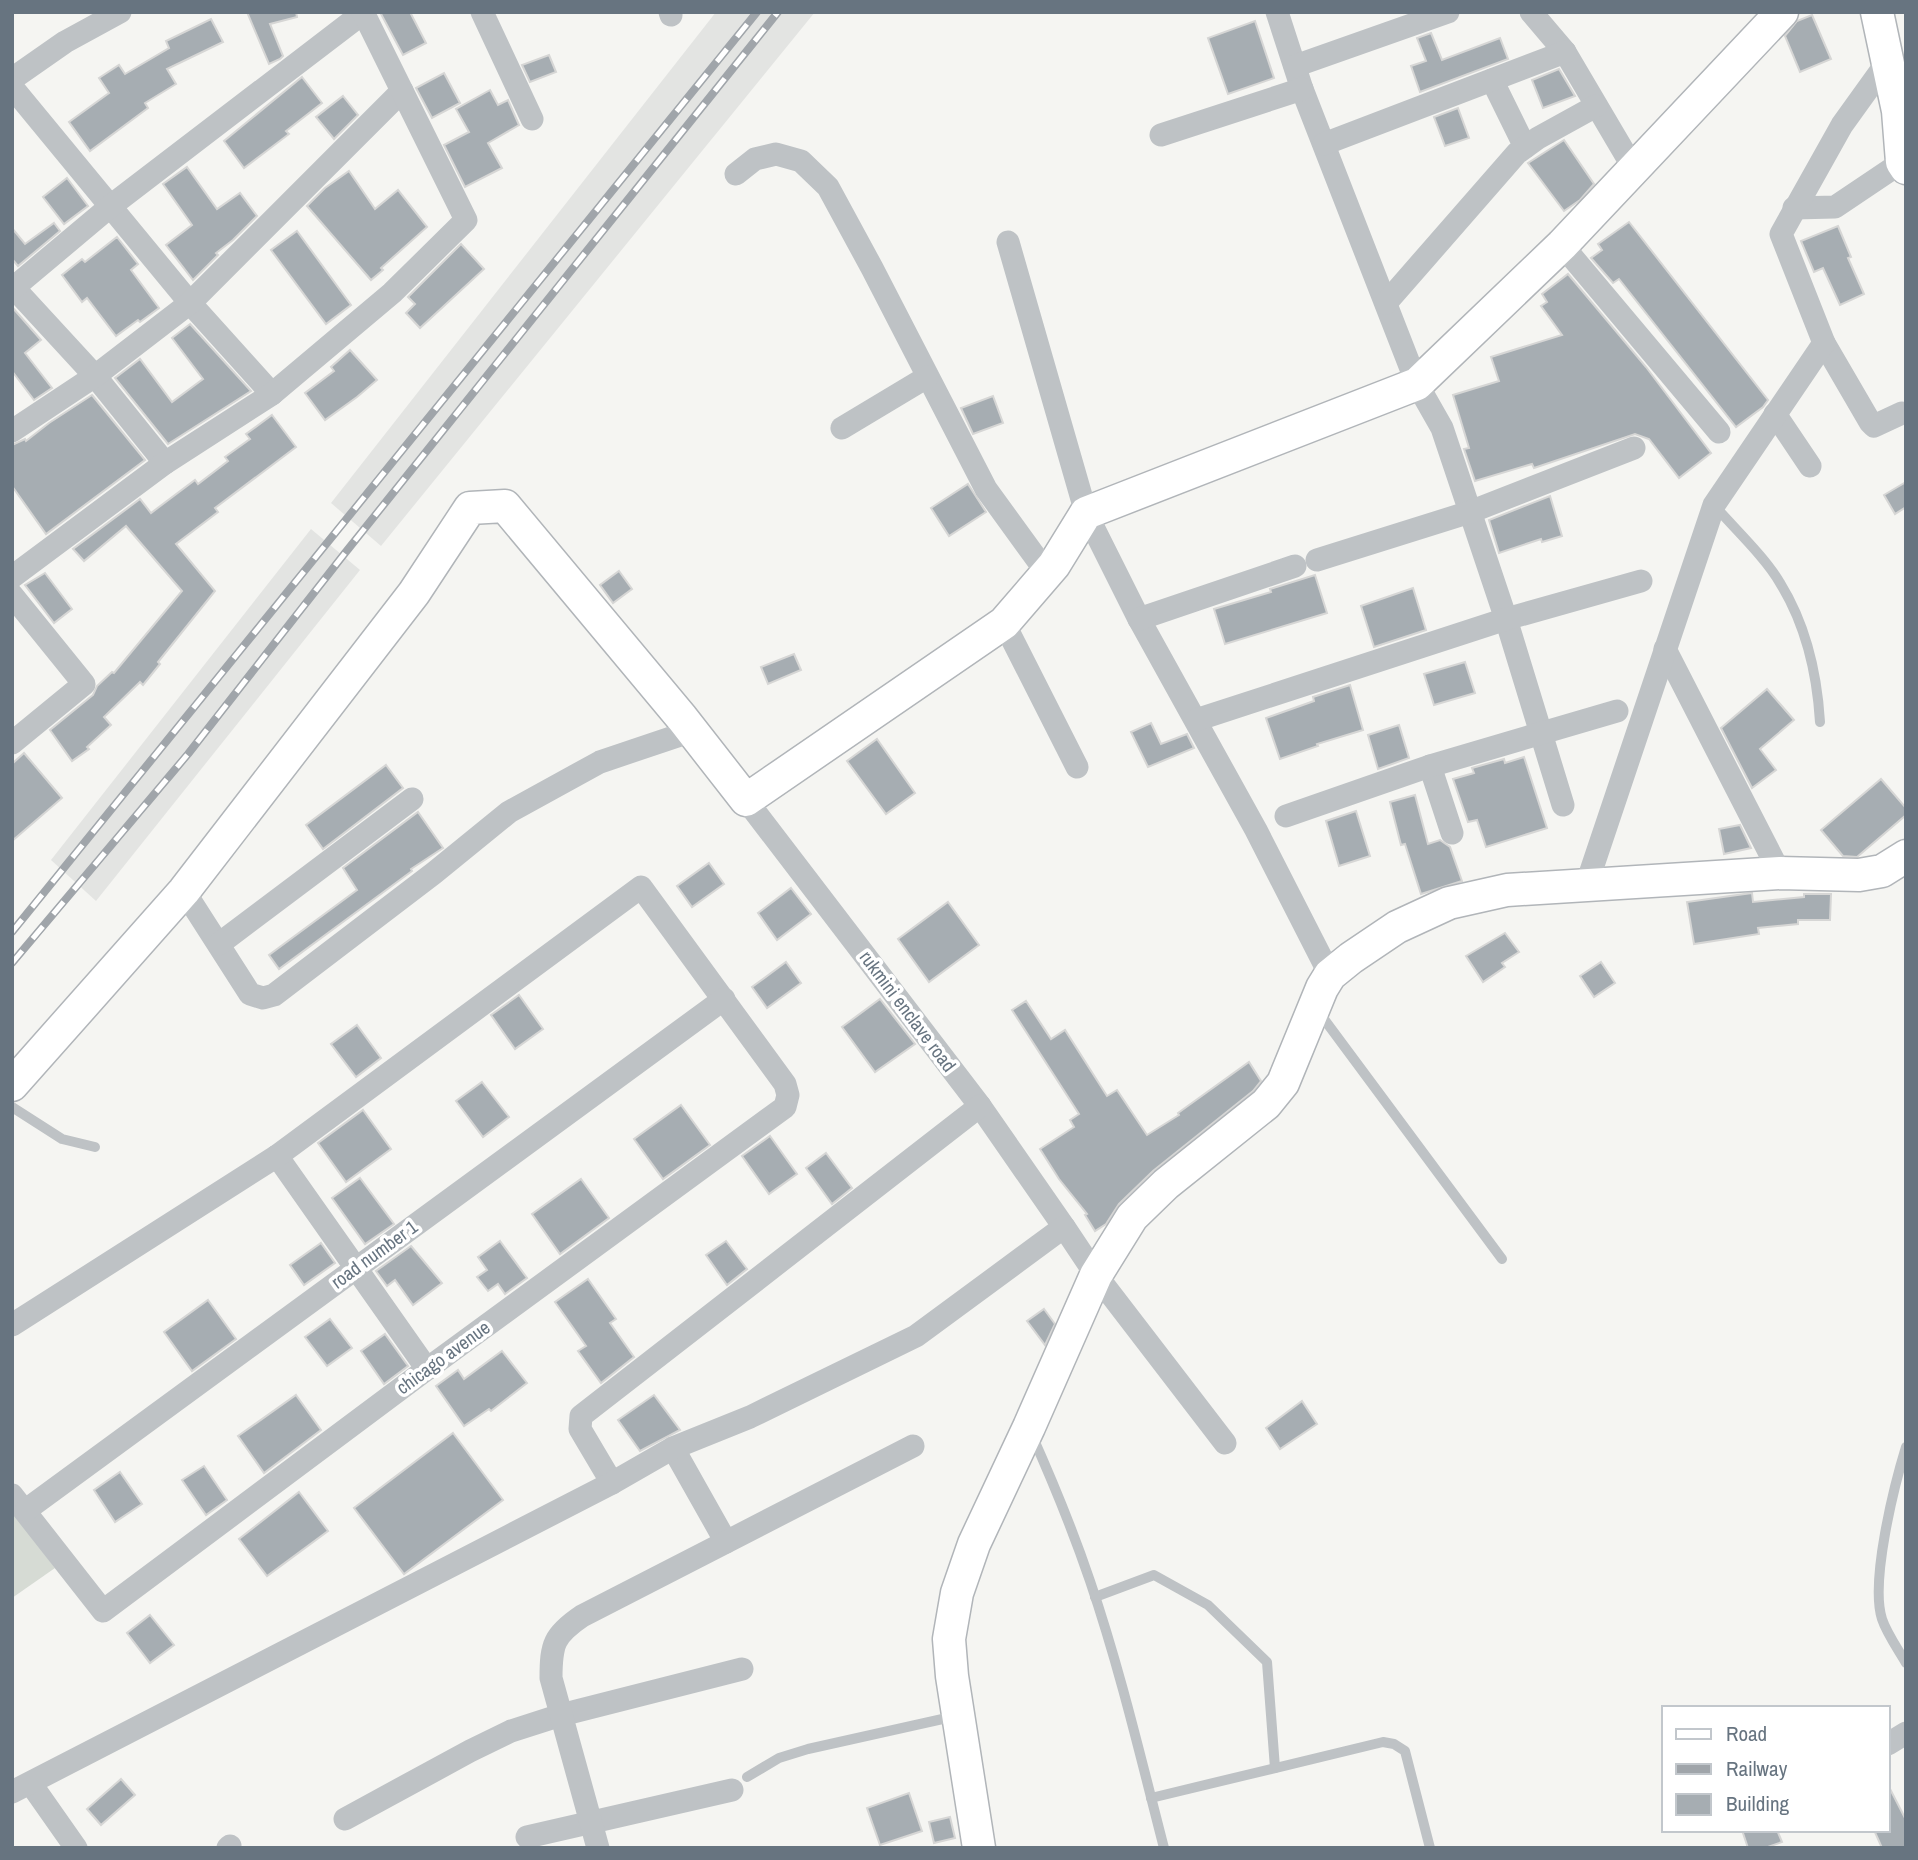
<svg xmlns="http://www.w3.org/2000/svg" width="1918" height="1860" font-family="'Archivo Narrow',sans-serif">
<style>
.built{fill:#e3e4e2}
.green{fill:#d6dbd4}
.building{fill:#a6adb2;stroke:#d6d6d5;stroke-width:2}
.lines{fill:none;stroke-linecap:round;stroke-linejoin:round}
.secondary-casing{stroke:#b1b5b9;stroke-width:35}
.lane{stroke:#bec2c5;stroke-width:10}
.street{stroke:#bec2c5;stroke-width:23}
.secondary{stroke:#fff;stroke-width:32}
.rail-casing{stroke:#a0a5aa;stroke-width:8}
.rail{stroke:#fff;stroke-width:5;stroke-dasharray:16;stroke-linecap:butt}
.labels{text-anchor:middle;stroke-width:7;stroke-linejoin:round;paint-order:stroke}
.street-label{font-size:19px;fill:#677480;stroke:#fff}
</style>
<rect width="100%" height="100%" fill="#f5f5f2"/>
<g class="built">
<path d="M716,12H815L381,546L331,503Z"/>
<path d="M311,529L360,570L96,901L51,860Z"/>
</g>
<path class="green" d="M12,1511L55,1568L12,1598Z"/>
<g class="building">
<path d="M247,12H296L297,17L270,24L283,56L280,59L269,64Z"/>
<path d="M380,12H410L426,43L403,55Z"/>
<path d="M1812,15L1831,59L1800,72L1785,36L1797,21Z"/>
<path d="M211,19L223,42L167,69L176,84L145,103L148,108L90,151L69,122L109,93L99,78L119,65L125,74L169,48L166,41Z"/>
<path d="M1255,21L1274,78L1228,94L1208,38Z"/>
<path d="M1431,33L1442,60L1500,38L1508,59L1420,92L1411,66L1426,61L1417,38Z"/>
<path d="M549,55L556,72L530,82L522,65Z"/>
<path d="M1559,69L1575,96L1543,108L1532,80Z"/>
<path d="M444,73L460,103L432,118L416,88Z"/>
<path d="M302,77L322,103L286,131L289,134L244,168L224,141Z"/>
<path d="M490,90L498,105L508,100L519,125L488,143L502,168L465,187L444,145L469,132L456,109Z"/>
<path d="M343,96L358,115L334,139L316,117Z"/>
<path d="M1458,108L1469,138L1445,146L1434,117Z"/>
<path d="M1564,140L1594,184L1580,200L1564,211L1528,163Z"/>
<path d="M187,167L217,209L240,193L257,216L233,240L216,253L218,255L193,280L166,245L192,225L163,184Z"/>
<path d="M349,171L375,209L398,190L427,227L381,268L383,270L371,280L307,206L325,188Z"/>
<path d="M67,178L88,206L64,224L43,197Z"/>
<path d="M1629,222L1768,400L1763,407L1736,427L1619,279L1613,283L1591,258L1602,250L1598,244Z"/>
<path d="M54,223L60,231L18,266L12,259V228L25,244Z"/>
<path d="M1838,226L1851,257L1848,258L1864,294L1840,305L1823,268L1814,272L1801,241Z"/>
<path d="M297,231L351,305L326,324L271,250Z"/>
<path d="M117,237L138,264L131,270L159,308L140,322L138,320L116,336L87,298L82,302L62,275L82,259L85,262Z"/>
<path d="M461,244L484,269L420,328L406,313L415,304L408,297Z"/>
<path d="M1568,274L1646,367L1711,453L1679,478L1649,439L1635,434L1534,468L1532,464L1475,481L1464,449L1469,448L1453,395L1499,381L1491,357L1562,335L1541,306L1547,302L1542,294Z"/>
<path d="M12,307L41,340L25,353L52,388L34,400L12,371Z"/>
<path d="M190,324L251,391L168,444L115,378L140,359L172,402L203,379L172,338Z"/>
<path d="M350,350L377,380L357,397L325,420L305,393L334,371L331,367Z"/>
<path d="M92,395L145,460L46,534L12,486V445L25,439L26,441L49,423Z"/>
<path d="M993,396L1003,423L973,434L961,408Z"/>
<path d="M272,415L296,447L215,508L218,512L176,544L215,591L158,662L160,664L143,685L140,682L104,717L111,725L87,747L89,749L72,761L50,730L93,695L97,686L112,672L114,673L182,591L126,526L84,561L73,549L140,499L151,513L195,480L198,484L228,461L225,457L250,439L246,434Z"/>
<path d="M1906,482V507L1895,514L1884,495Z"/>
<path d="M968,484L986,512L949,536L931,508Z"/>
<path d="M1550,496L1562,536L1542,542L1541,539L1499,553L1489,520Z"/>
<path d="M619,571L632,589L613,603L600,585Z"/>
<path d="M45,573L72,609L54,623L25,585Z"/>
<path d="M1315,575L1327,613L1225,644L1214,609L1271,592L1270,589Z"/>
<path d="M1413,588L1426,630L1374,647L1361,606Z"/>
<path d="M794,654L801,670L768,684L761,667Z"/>
<path d="M1465,662L1475,693L1434,705L1424,674Z"/>
<path d="M1350,685L1363,730L1317,744L1318,746L1280,759L1266,718L1314,701L1313,697Z"/>
<path d="M1767,689L1794,720L1760,749L1776,770L1752,788L1721,728Z"/>
<path d="M1151,723L1161,744L1187,734L1194,748L1148,767L1131,732Z"/>
<path d="M1399,725L1409,758L1378,769L1368,735Z"/>
<path d="M877,739L915,793L886,814L847,761Z"/>
<path d="M24,753L62,798L12,841V764Z"/>
<path d="M1524,757L1547,828L1486,847L1477,820L1468,822L1453,779L1474,773L1472,768L1504,759L1505,763Z"/>
<path d="M386,765L403,788L323,849L306,825Z"/>
<path d="M1881,779L1906,808V815L1857,857L1843,856L1821,830Z"/>
<path d="M1415,795L1428,844L1440,840L1450,847L1462,881L1421,894L1405,844L1401,845L1390,802Z"/>
<path d="M1356,811L1370,856L1339,866L1326,821Z"/>
<path d="M418,812L443,848L411,869L412,871L279,969L269,955L357,890L343,868Z"/>
<path d="M1740,825L1751,848L1724,854L1719,829Z"/>
<path d="M709,863L724,884L692,907L677,886Z"/>
<path d="M791,888L811,914L777,940L758,913Z"/>
<path d="M1752,893L1753,902L1804,897V894H1831L1830,920H1798V924L1758,928L1759,934L1694,944L1687,902Z"/>
<path d="M948,902L979,945L929,982L898,939Z"/>
<path d="M1505,933L1519,952L1502,963L1505,967L1483,982L1466,956Z"/>
<path d="M786,962L801,983L767,1008L752,987Z"/>
<path d="M1601,962L1615,983L1594,997L1580,976Z"/>
<path d="M519,995L543,1029L515,1049L491,1015Z"/>
<path d="M880,999L915,1044L875,1072L842,1027Z"/>
<path d="M1026,1001L1051,1039L1065,1030L1107,1096L1117,1090L1147,1135L1179,1115L1178,1113L1249,1062L1261,1081L1253,1091L1153,1171L1119,1204L1106,1224L1095,1231L1085,1215L1087,1214L1059,1179L1040,1149L1074,1127L1070,1120L1079,1114L1012,1010Z"/>
<path d="M357,1025L381,1058L356,1077L331,1044Z"/>
<path d="M482,1082L509,1117L483,1137L456,1101Z"/>
<path d="M681,1105L710,1145L663,1179L634,1139Z"/>
<path d="M363,1110L391,1149L346,1182L318,1143Z"/>
<path d="M770,1136L797,1174L769,1194L742,1156Z"/>
<path d="M826,1153L852,1188L832,1204L806,1168Z"/>
<path d="M360,1178L394,1224L365,1244L332,1198Z"/>
<path d="M581,1179L609,1218L560,1254L532,1214Z"/>
<path d="M500,1241L527,1278L505,1294L498,1284L488,1291L477,1277L487,1270L478,1257Z"/>
<path d="M726,1241L747,1269L727,1285L706,1255Z"/>
<path d="M321,1243L335,1263L304,1285L290,1265Z"/>
<path d="M411,1246L442,1283L413,1305L395,1280L387,1286L376,1271Z"/>
<path d="M588,1279L616,1319L610,1323L634,1357L601,1383L578,1351L586,1346L555,1302Z"/>
<path d="M208,1300L236,1339L192,1371L164,1332Z"/>
<path d="M1044,1309L1055,1324L1045,1345L1027,1321Z"/>
<path d="M330,1319L352,1348L327,1366L305,1337Z"/>
<path d="M385,1334L408,1366L384,1384L361,1351Z"/>
<path d="M502,1351L527,1383L491,1411L489,1409L464,1426L436,1386L458,1370L464,1379Z"/>
<path d="M296,1395L321,1430L264,1473L238,1436Z"/>
<path d="M654,1395L680,1430L640,1451L618,1420Z"/>
<path d="M1302,1401L1317,1424L1280,1449L1266,1428Z"/>
<path d="M453,1433L503,1500L404,1574L354,1508Z"/>
<path d="M204,1466L227,1500L206,1515L182,1480Z"/>
<path d="M120,1472L142,1504L115,1522L94,1490Z"/>
<path d="M299,1492L328,1531L267,1576L239,1539Z"/>
<path d="M150,1615L174,1645L150,1663L127,1633Z"/>
<path d="M121,1779L135,1795L101,1825L87,1809Z"/>
<path d="M1888,1785L1906,1820V1848H1882L1874,1830H1888Z"/>
<path d="M909,1793L922,1831L880,1845L867,1808Z"/>
<path d="M950,1817L955,1838L934,1843L929,1822Z"/>
<path d="M1742,1830H1777L1782,1842L1765,1848H1748Z"/>
</g>
<g class="lines">
<defs>
<g id="secondary">
<path d="M1877,12L1898,111L1902,162L1906,168"/>
<path d="M12,1085L184,891L414,593L470,508L505,506L682,718L746,800L1004,623L1054,565L1086,513L1417,384L1562,245L1782,12"/>
<path d="M979,1848L952,1676L949,1639L957,1593L974,1544L1029,1427L1096,1275L1132,1217L1166,1184L1266,1104L1283,1083L1322,988L1330,975L1351,958L1397,927L1449,903L1507,890L1780,873L1859,875L1882,871L1906,856"/>
</g>
</defs>
<use href="#secondary" class="secondary-casing"/>
<g class="lane">
<path d="M1714,505C1733,527 1766,558 1780,583C1806,625 1817,673 1820,722"/>
<path d="M1318,1011L1502,1259"/>
<path d="M12,1107L62,1139L95,1147"/>
<path d="M1031,1433C1053,1482 1073,1531 1090,1581C1120,1669 1141,1759 1164,1848"/>
<path d="M1906,1447C1894,1486 1870,1582 1882,1619C1887,1634 1898,1649 1906,1663"/>
<path d="M1095,1597L1154,1575L1208,1605L1267,1662L1275,1768"/>
<path d="M747,1777L779,1758L808,1749L956,1716"/>
<path d="M1151,1798L1383,1742L1394,1744L1405,1751L1430,1848"/>
</g>
<g class="street">
<path d="M482,12L532,119"/>
<path d="M670,12L671,15"/>
<path d="M1277,12L1302,89L1417,384L1442,428L1506,619L1563,805"/>
<path d="M1531,12L1565,52L1634,169"/>
<path d="M1295,66L1448,12"/>
<path d="M12,79L65,42L120,12"/>
<path d="M1492,80L1525,147"/>
<path d="M12,87L190,303L272,394"/>
<path d="M1161,135L1302,89"/>
<path d="M1324,144L1565,52"/>
<path d="M736,174L755,159L776,154L801,161L828,187L872,268L986,489L1047,573"/>
<path d="M1794,208L1835,207L1902,162"/>
<path d="M1008,242L1086,513L1139,619L1256,830L1330,975"/>
<path d="M1562,245L1719,432"/>
<path d="M14,288L95,376L165,463"/>
<path d="M12,289L112,205L363,13"/>
<path d="M1386,303L1517,153L1538,138L1596,106"/>
<path d="M1824,343L1870,422L1874,426L1902,413"/>
<path d="M1775,414L1810,466"/>
<path d="M842,428L927,377"/>
<path d="M12,431L95,376L190,303L402,91"/>
<path d="M1317,560L1470,512L1634,448"/>
<path d="M12,577L165,463L272,394L392,293L466,220L363,12"/>
<path d="M12,595L84,684L12,743"/>
<path d="M1139,619L1295,566"/>
<path d="M1004,623L1077,767"/>
<path d="M1665,649L1780,873"/>
<path d="M1196,720L1506,619L1641,581"/>
<path d="M1430,766L1452,833"/>
<path d="M746,800L980,1106L1064,1227"/>
<path d="M1286,816L1430,766L1617,711"/>
<path d="M1586,886L1714,505L1824,343L1781,234L1842,125L1888,61"/>
<path d="M184,891L250,994L263,998L274,995L434,873L509,812L600,762L692,731"/>
<path d="M219,944L412,799"/>
<path d="M277,1156L427,1369"/>
<path d="M12,1325L277,1156L641,887L785,1084L788,1095L785,1107L427,1369L103,1611L12,1495"/>
<path d="M673,1448L726,1542"/>
<path d="M612,1483L580,1429L581,1416L980,1106"/>
<path d="M26,1510L724,999"/>
<path d="M1888,1744L1906,1733"/>
<path d="M31,1784L76,1848"/>
<path d="M12,1792L612,1483L673,1448L750,1417L916,1336L1064,1227L1096,1275L1225,1443"/>
<path d="M345,1819L470,1751L511,1731L561,1715L742,1669"/>
<path d="M527,1837L732,1790"/>
<path d="M228,1848L230,1846"/>
<path d="M598,1848L551,1678C551,1644 554,1635 582,1616L913,1446"/>
</g>
<use href="#secondary" class="secondary"/>
<defs>
<g id="rail">
<path d="M12,932L757,12"/>
<path d="M12,963L188,754L345,553L778,12"/>
</g>
</defs>
<use href="#rail" class="rail-casing"/>
<use href="#rail" class="rail"/>
</g>
<g class="labels">
<g class="street-label">
<text transform="translate(908 1011) rotate(53)" y="7">rukmini enclave road</text>
<text transform="translate(374 1254) rotate(-36)" y="7">road number 1</text>
<text transform="translate(443 1357) rotate(-36)" y="7">chicago avenue</text>
</g>
</g>
<rect width="1918" height="1860" fill="none" stroke="#677480" stroke-width="28"/>
<rect x="1662" y="1706" width="228" height="126" fill="#ffffff" stroke="#c2c7cc" stroke-width="2"/>
<rect x="1676" y="1729" width="35" height="10" fill="#ffffff" stroke="#c2c7cc" stroke-width="2"/>
<text x="1726" y="1741" font-size="21" fill="#677480">Road</text>
<rect x="1676" y="1764" width="35" height="10" fill="#a0a5aa" stroke="#c2c7cc" stroke-width="2"/>
<text x="1726" y="1776" font-size="21" fill="#677480">Railway</text>
<rect x="1676" y="1794" width="35" height="21" fill="#a6adb2" stroke="#c2c7cc" stroke-width="2"/>
<text x="1726" y="1811" font-size="21" fill="#677480">Building</text>
</svg>
